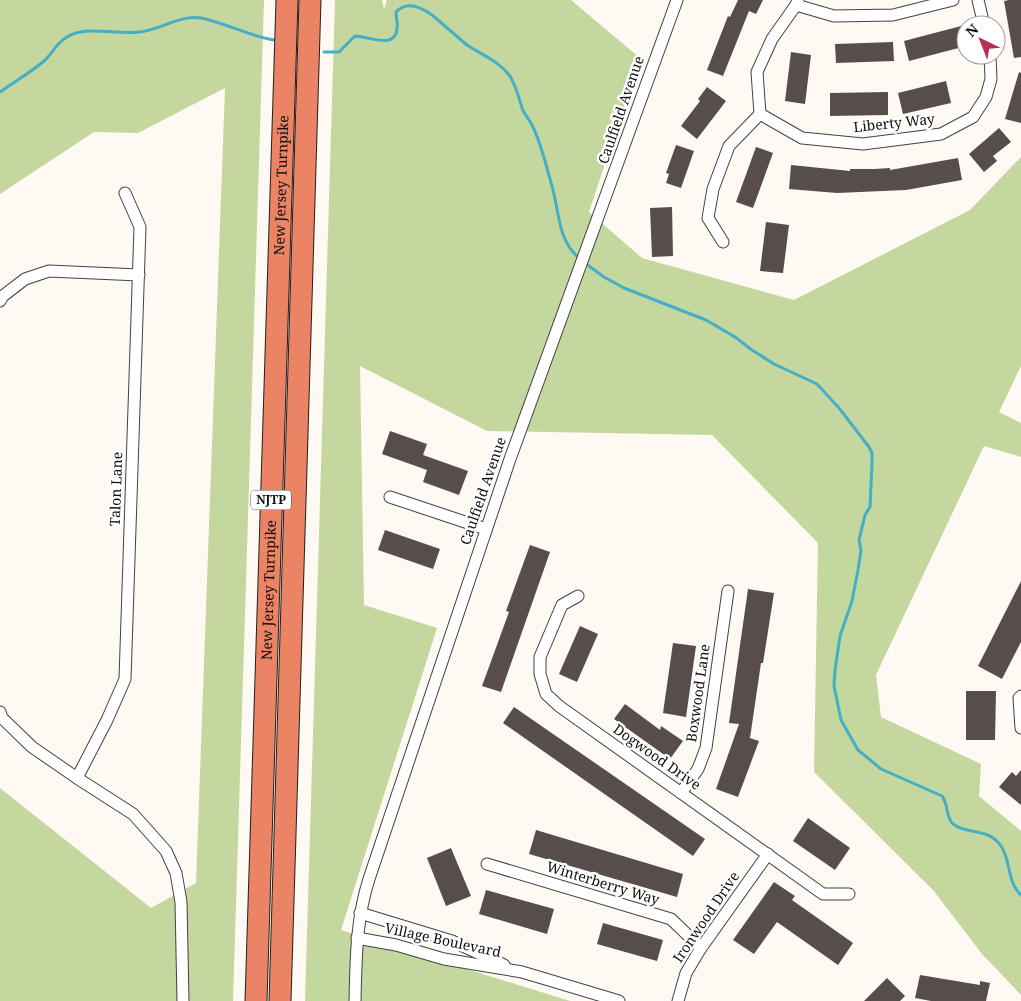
<svg xmlns="http://www.w3.org/2000/svg" width="1021" height="1001" font-family="'Noto Serif',serif">
<style>
.forest{fill:#c4d79e}
.lines{fill:none;stroke-linecap:round;stroke-linejoin:round}
.stream{stroke:#46aec5;stroke-width:3}
.building{fill:#574e4c}
.street-casing{stroke:#424242;stroke-width:13}
.highway-casing{stroke:#202020;stroke-width:23}
.street{stroke:#fff;stroke-width:11}
.highway{stroke:#ea8464;stroke-width:21}
.labels{text-anchor:middle;stroke-width:5;stroke-linejoin:round;paint-order:stroke}
.shield{fill:#fff;stroke:#575757;stroke-width:1}
.shield-label{font-size:12px;font-weight:bold;fill:#0f0f0f}
.street-label{font-size:14px;fill:#0f0f0f;stroke:#fff}
</style>
<rect width="100%" height="100%" fill="#fef9f2"/>
<g class="forest">
<path d="M0,0H264L233,1001H0V788L151,908L196,883L225,88L138,133L94,132L0,194Z"/>
<path d="M335,0H382L384,9L387,0H571L640,58L589,212L642,258L794,300L970,210L1021,157V366L999,412L1021,423V457L984,446L876,675L881,717L981,764L979,796L1021,831V995L982,954L933,890L814,772L818,543L712,435L487,431L360,366L364,605L437,628L341,930L570,1001H305Z"/>
</g>
<g class="lines">
<g class="stream">
<path d="M324,52H339L355,36C368,36 395,50 397,29C398,23 396,18 396,12C407,0 421,7 432,15C444,25 455,35 467,45C482,55 499,61 510,76C516,86 519,98 522,108C524,114 529,119 532,125C542,145 547,169 553,190C560,217 558,240 580,259"/>
<path d="M0,92C14,82 30,73 44,61C52,54 57,42 67,37C87,25 116,35 139,32C161,30 178,15 201,18C226,23 249,36 274,40"/>
<path d="M585,263L604,277L624,288L706,320L735,337L752,350L774,364L817,384L839,408L869,447L872,453V464L870,507L865,515L859,540L861,550L858,570L852,601L840,636L835,670L834,686L841,720L858,750L881,769L942,796C949,805 945,816 953,824C967,835 988,827 1001,846C1011,860 1007,883 1021,895"/>
</g>
</g>
<g class="building">
<path d="M738,0H763L756,14L749,11L723,76L707,70L728,16L730,17Z"/>
<path d="M1009,0H1021V57L1014,58L1004,1Z"/>
<path d="M961,26L966,46L909,61L904,41Z"/>
<path d="M893,42L894,61L836,63L835,44Z"/>
<path d="M791,52L811,55L805,104L785,101Z"/>
<path d="M1019,72L1021,73V123L1005,119Z"/>
<path d="M946,81L951,103L903,114L898,93Z"/>
<path d="M707,87L726,101L697,139L681,126L700,101L698,99Z"/>
<path d="M888,92V115L830,116V93Z"/>
<path d="M999,128L1011,142L993,156L997,161L984,172L969,154Z"/>
<path d="M676,145L694,151L681,188L666,183L669,174L666,173Z"/>
<path d="M756,147L773,153L753,208L736,202Z"/>
<path d="M958,158L962,180L906,190L837,193L789,189L791,165L850,171V169H874L890,168V170Z"/>
<path d="M672,207L673,256L652,257L650,208Z"/>
<path d="M766,222L789,225L783,273L760,271Z"/>
<path d="M390,431L427,444L423,455L468,471L459,495L423,482L427,470L382,454Z"/>
<path d="M385,530L440,549L433,569L378,550Z"/>
<path d="M530,545L550,552L501,692L482,686L509,612L506,611Z"/>
<path d="M1021,581V642L1002,679L978,666Z"/>
<path d="M748,589L774,593L763,663H761L750,738L759,741L738,797L716,789L739,724L729,723Z"/>
<path d="M580,626L598,634L577,682L559,674Z"/>
<path d="M673,643L696,646L686,717L663,713Z"/>
<path d="M966,691H996L995,740H966Z"/>
<path d="M625,704L660,730L661,726L683,741L670,759L614,719Z"/>
<path d="M514,707L705,839L693,856L503,723Z"/>
<path d="M1021,770V805L999,787L1012,772L1016,776Z"/>
<path d="M808,818L850,848L835,870L793,841Z"/>
<path d="M536,830L683,874L677,897L529,854Z"/>
<path d="M451,848L471,896L446,906L427,858Z"/>
<path d="M774,882L795,896L792,900L853,943L838,965L777,922L754,954L733,940Z"/>
<path d="M486,890L554,909L547,934L479,914Z"/>
<path d="M603,923L663,940L657,961L597,944Z"/>
<path d="M920,975L980,985V981L990,983L986,1001H931L915,998Z"/>
<path d="M887,978L905,996L900,1001H864Z"/>
</g>
<g class="lines">
<defs>
<g id="street">
<path d="M798,0L796,5L772,39L757,72L760,114L802,138L863,144L941,134L973,117L986,97L991,79L990,55"/>
<path d="M978,0L984,25"/>
<path d="M796,5L834,16L893,15L953,0"/>
<path d="M723,242L708,218L713,189L729,146L760,114"/>
<path d="M0,301L3,296L25,279L49,271L139,275"/>
<path d="M390,497L486,529"/>
<path d="M578,596L562,605L540,657V674L546,694L559,706L823,894H849"/>
<path d="M1021,696L1019,698L1021,728"/>
<path d="M0,712L2,718L32,747L77,778L133,814L166,851L176,873L181,902L183,1001"/>
<path d="M77,778L107,720L125,679L140,227L125,193"/>
<path d="M681,793L698,769L706,748L728,591"/>
<path d="M487,864L671,919L701,948"/>
<path d="M360,913L452,941L504,965"/>
<path d="M357,938L396,945L444,959L522,972L619,1001"/>
<path d="M355,1001C356,960 356,919 369,879L510,459L677,0"/>
<path d="M678,1001L686,973L701,948L768,854"/>
</g>
<g id="highway">
<path id="s1" d="M256,1001L287,0"/>
<path d="M280,1001L310,0"/>
</g>
</defs>
<use href="#street" class="street-casing"/>
<use href="#highway" class="highway-casing"/>
<use href="#street" class="street"/>
<use href="#highway" class="highway"/>
</g>
<g class="labels">
<rect class="shield" x="251" y="490.5" width="40" height="19" rx="4"/>
<g class="shield-label">
<text x="271" y="504">NJTP</text>
</g>
<g class="street-label">
<text transform="translate(621 110) rotate(-71)" y="5">Caulfield Avenue</text>
<text transform="translate(894 123) rotate(-6)" y="5">Liberty Way</text>
<text dy="5" stroke="none"><textPath href="#s1" startOffset="816">New Jersey Turnpike</textPath></text>
<text transform="translate(116 489) rotate(-88)" y="5">Talon Lane</text>
<text transform="translate(483 491) rotate(-71)" y="5">Caulfield Avenue</text>
<text dy="5" stroke="none"><textPath href="#s1" startOffset="411">New Jersey Turnpike</textPath></text>
<text transform="translate(698 693) rotate(-82)" y="5">Boxwood Lane</text>
<text transform="translate(657 757) rotate(35)" y="5">Dogwood Drive</text>
<text transform="translate(603 883) rotate(17)" y="5">Winterberry Way</text>
<text transform="translate(706 917) rotate(-56)" y="5">Ironwood Drive</text>
<text transform="translate(443 940) rotate(12)" y="5">Village Boulevard</text>
</g>
</g>
<g transform="translate(981 40) rotate(317)"><circle r="24" fill="#ffffff" stroke="#9f9f9f"/>
<path d="M0-4L9 19L0 12L-9 19Z" fill="#b73054"/>
<text y="-8" font-size="14" font-weight="bold" text-anchor="middle" fill="#0f0f0f">N</text>
</g>
</svg>
